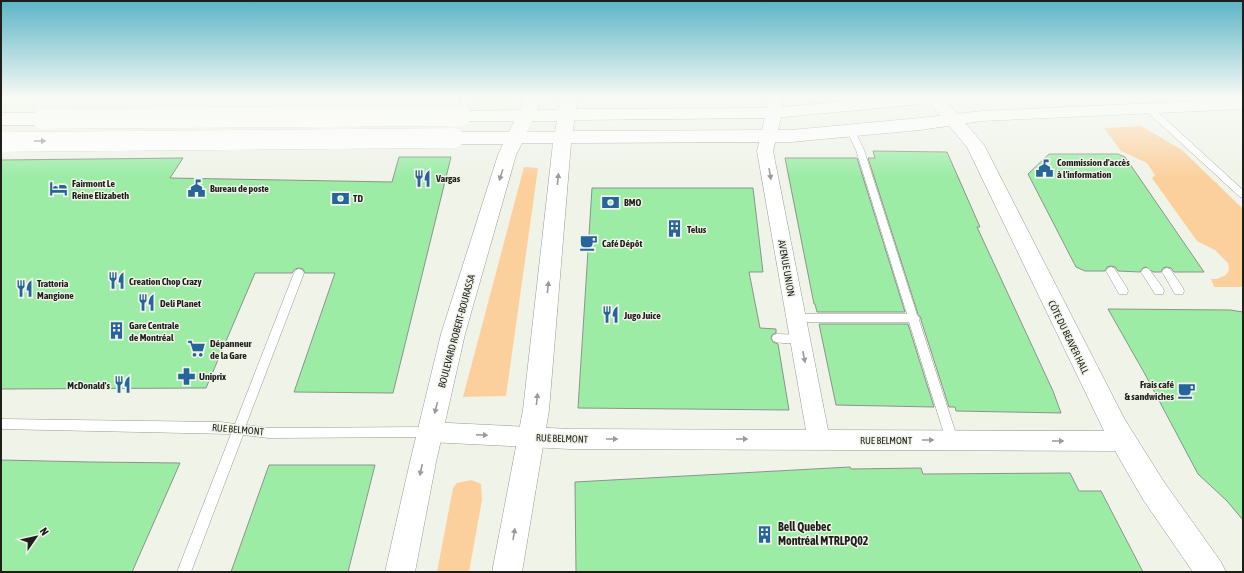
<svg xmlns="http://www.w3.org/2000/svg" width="1244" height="573" font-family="'Asap Condensed',sans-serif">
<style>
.green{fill:#fcd09d}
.building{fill:#9ceca6;stroke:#8c948c}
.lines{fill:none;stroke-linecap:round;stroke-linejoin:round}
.service-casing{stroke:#989b91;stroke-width:1}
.minor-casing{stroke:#989b91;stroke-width:1}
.tertiary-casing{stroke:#989b91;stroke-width:1}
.secondary-casing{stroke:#989b91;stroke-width:1}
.service{fill:#fff;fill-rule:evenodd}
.minor{fill:#fff;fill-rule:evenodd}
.tertiary{fill:#fff;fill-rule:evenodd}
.secondary{fill:#fff;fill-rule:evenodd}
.secondary-bridge-casing{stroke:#989b91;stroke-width:20;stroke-linecap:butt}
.secondary-bridge{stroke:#fff;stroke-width:20}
.oneway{fill:#9a9a98}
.labels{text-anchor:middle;stroke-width:3;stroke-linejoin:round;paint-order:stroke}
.poi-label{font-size:10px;font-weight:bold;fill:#1e1f1b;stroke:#eff3e8;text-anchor:start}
.street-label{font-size:10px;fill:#1e1f1b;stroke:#eff3e8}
.near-poi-label{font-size:12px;font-weight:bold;fill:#1e1f1b;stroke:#eff3e8;text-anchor:start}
</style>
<rect width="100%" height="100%" fill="#eff3e8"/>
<g class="green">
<path d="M474,97H515L514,100L508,102H479L475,100Z"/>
<path d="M1141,126L1182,150L1243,209V287H1214L1211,279H1217L1226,275L1229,270L1228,263L1215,250L1197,241L1152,178L1155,175L1147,163L1121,151L1104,128Z"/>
<path d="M524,167L538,168L506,396L463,397Z"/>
<path d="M471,480L481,484L482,500L469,572H437L453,488L457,483Z"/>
</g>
<g class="building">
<path d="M873,151L947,152L980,227H977L1053,391L1061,413L956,411L955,407H949L921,320V318L918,314L868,158H875Z"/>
<path d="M1049,154H1118L1125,157L1204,272H1174L1171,268L1167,267L1163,268L1161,272H1153L1146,267L1143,268L1140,272L1118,271L1115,267L1111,266L1107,267L1105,271H1085L1076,267L1028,174Z"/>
<path d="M399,157H451L393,393L294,392L335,273H305L303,269L299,268L295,269L292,273H255L206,388L1,389V160L183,158L170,178L392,182Z"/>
<path d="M785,158H857L905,312H817L815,304H814Z"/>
<path d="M592,188H753L763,272H749L760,328L776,329V333L772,335L771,338L773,342L778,344L789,410L578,408Z"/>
<path d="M1108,309L1230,310L1243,312V520L1227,501L1198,474L1146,376Z"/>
<path d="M819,324H908L934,407L836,405Z"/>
<path d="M1,460L90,462L180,463L132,572H1Z"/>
<path d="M269,465H375L348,572H231Z"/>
<path d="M850,467L851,469L921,468L923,474L1070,473L1079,491H1101L1143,572H576L575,482Z"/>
</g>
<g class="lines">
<defs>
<g id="service">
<path d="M462,97H470L465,116L461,118L457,116Z"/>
<path d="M1144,105H1150L1243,190V198L1240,197L1144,109Z"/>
<path d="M851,128L855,131L864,150L917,315L920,318L919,320L958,440L956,444L952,445L948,444L946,440L909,322H796L792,321L791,318L792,315L796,314H907L856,150L847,131Z"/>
<path d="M1111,267L1114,268L1127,288L1128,291L1127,294H1119L1108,274L1106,271L1108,268Z"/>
<path d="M1146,268L1149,269L1163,288L1164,291L1163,294H1155L1143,275L1141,272L1143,269Z"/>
<path d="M1167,268L1170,269L1183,288L1184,291L1183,294H1175L1164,275L1162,272L1164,269Z"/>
<path d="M299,269L302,270L304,273L246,425L269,428L429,427L433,428L435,432L433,436L429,437L269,438L243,435L191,572H177L231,434L1,429V419L221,422L235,424L294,273L296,270Z"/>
<path d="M777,334L804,335L805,338L804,341C796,344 781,344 773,341L772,338L773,335Z"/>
</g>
<path id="minor" d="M768,97H782V113L773,151L828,430L1123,431L1131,434L1134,441L1131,448L1123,451L570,449L429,442L421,439L418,432L421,425L429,422L570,429L806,430L757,151L766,113Z"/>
<path id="tertiary" d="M927,97H943L984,145L1125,420L1164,482L1221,562L1226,572H1193L1144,501L1107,437L967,147L929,102Z"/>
<g id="secondary">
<path d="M524,97H540L537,110H558L561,97H577L576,109L774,108L888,97H951L948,101L942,102L774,118L574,120L573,131L791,130L920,118L982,111L1243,99V109L982,121L920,130L791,142L571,143L549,410L522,572H492L523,410L553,143H522L516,155L465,334L436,462L415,572H385L410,462L441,334L498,155L503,144H454L448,142L445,138L448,134L454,132H509L514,121H461L455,120L452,116L455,112L461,111L519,110ZM532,121H557L555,132H527Z"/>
<path d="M1,113H42L48,115L51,119L48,123L42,125H1Z"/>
</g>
</defs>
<use href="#service" class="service-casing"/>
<use href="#minor" class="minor-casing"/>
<use href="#tertiary" class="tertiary-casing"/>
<use href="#secondary" class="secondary-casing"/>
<use href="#service" class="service"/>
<use href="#minor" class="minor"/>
<use href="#tertiary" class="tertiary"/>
<use href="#secondary" class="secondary"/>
<defs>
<g id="secondary-bridge">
<path d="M42,119L461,116"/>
<path d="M1,142L454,138"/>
</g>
</defs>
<use href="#secondary-bridge" class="secondary-bridge-casing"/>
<use href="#secondary-bridge" class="secondary-bridge"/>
</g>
<defs><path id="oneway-solid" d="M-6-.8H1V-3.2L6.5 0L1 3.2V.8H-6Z"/></defs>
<g class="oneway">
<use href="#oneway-solid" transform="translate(40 141)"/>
<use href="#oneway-solid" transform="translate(770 174) rotate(80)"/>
<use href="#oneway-solid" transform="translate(501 175) rotate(108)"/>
<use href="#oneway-solid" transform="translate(558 179) rotate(-84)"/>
<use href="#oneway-solid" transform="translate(548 287) rotate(-84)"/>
<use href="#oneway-solid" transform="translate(804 357) rotate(79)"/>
<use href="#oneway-solid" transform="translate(537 399) rotate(-84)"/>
<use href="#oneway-solid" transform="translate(436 408) rotate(104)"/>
<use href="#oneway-solid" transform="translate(482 435) rotate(3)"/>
<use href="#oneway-solid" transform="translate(612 439)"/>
<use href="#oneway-solid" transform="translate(742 439)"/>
<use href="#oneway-solid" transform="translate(928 440)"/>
<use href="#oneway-solid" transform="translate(1058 441)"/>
<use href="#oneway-solid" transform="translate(421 470) rotate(102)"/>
<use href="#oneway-solid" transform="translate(514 534) rotate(-81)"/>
</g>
<linearGradient id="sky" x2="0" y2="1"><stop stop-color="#5bb4c6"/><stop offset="0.55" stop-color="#f8faf5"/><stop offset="1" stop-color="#f8faf5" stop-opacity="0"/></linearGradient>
<rect width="1244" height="177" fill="url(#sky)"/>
<defs>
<symbol id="civic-bare" viewBox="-9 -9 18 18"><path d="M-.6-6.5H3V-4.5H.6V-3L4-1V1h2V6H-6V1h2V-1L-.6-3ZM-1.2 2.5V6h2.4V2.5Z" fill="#27649b" stroke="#eff3e8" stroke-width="2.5" paint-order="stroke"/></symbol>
<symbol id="restaurant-bare" viewBox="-9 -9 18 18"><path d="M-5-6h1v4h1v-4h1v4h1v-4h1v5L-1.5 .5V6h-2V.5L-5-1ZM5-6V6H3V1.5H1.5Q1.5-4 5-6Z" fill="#27649b" stroke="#eff3e8" stroke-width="2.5" paint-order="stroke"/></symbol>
<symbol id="hotel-bare" viewBox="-9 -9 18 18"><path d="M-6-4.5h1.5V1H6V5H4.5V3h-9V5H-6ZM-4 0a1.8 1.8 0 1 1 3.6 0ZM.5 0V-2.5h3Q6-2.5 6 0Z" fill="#27649b" stroke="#eff3e8" stroke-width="2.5" paint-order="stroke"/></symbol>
<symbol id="bank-bare" viewBox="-9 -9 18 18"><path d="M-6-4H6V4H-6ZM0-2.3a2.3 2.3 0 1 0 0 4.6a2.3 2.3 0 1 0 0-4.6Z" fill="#27649b" stroke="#eff3e8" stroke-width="2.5" paint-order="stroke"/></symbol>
<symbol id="building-bare" viewBox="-9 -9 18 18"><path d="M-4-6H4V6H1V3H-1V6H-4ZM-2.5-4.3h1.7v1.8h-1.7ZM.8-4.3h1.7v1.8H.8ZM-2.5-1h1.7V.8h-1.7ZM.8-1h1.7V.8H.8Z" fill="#27649b" stroke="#eff3e8" stroke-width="2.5" paint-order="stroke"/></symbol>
<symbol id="cafe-bare" viewBox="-9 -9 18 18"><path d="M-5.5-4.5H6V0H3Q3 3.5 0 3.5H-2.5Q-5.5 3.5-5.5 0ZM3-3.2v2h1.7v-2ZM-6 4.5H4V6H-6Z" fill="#27649b" stroke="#eff3e8" stroke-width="2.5" paint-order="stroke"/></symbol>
<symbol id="supermarket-bare" viewBox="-9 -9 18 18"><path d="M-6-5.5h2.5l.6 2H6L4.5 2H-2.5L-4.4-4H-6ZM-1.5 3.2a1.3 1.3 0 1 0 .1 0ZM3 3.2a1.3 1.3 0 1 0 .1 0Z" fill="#27649b" stroke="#eff3e8" stroke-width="2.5" paint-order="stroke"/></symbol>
<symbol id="pharmacy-bare" viewBox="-9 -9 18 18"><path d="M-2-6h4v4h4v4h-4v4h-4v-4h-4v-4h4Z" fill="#27649b" stroke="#eff3e8" stroke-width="2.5" paint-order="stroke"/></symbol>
</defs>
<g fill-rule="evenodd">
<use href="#civic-bare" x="1032" y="156" width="25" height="25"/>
<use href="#restaurant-bare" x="410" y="166" width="25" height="25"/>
<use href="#civic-bare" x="184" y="176" width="25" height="25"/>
<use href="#hotel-bare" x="46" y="176" width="25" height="25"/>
<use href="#bank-bare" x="328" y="186" width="25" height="25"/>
<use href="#bank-bare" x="598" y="190" width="25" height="25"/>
<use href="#building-bare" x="662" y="216" width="25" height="25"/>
<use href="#cafe-bare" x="576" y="230" width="25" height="25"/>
<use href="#restaurant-bare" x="104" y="268" width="25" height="25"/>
<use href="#restaurant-bare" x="12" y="276" width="25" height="25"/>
<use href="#restaurant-bare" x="134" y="290" width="25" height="25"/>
<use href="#restaurant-bare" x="598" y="302" width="25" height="25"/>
<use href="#building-bare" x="104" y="318" width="25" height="25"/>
<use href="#supermarket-bare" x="184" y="336" width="25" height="25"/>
<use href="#pharmacy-bare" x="174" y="364" width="25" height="25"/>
<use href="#restaurant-bare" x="110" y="372" width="25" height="25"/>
<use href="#cafe-bare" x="1174" y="378" width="25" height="25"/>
<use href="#building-bare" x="752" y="522" width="25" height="25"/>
</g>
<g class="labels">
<g class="poi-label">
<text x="1057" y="166">Commission d'accès<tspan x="1057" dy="12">à l'information</tspan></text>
<text x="436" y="182">Vargas</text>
<text x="72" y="187">Fairmont Le<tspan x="72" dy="12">Reine Elizabeth</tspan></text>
<text x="210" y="192">Bureau de poste</text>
<text x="353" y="202">TD</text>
<text x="624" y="206">BMO</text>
<text x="687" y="233">Telus</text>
<text x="602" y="247">Café Dépôt</text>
<text x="129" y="285">Creation Chop Crazy</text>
<text x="37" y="287">Trattoria<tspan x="37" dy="12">Mangione</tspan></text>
<text x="160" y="307">Deli Planet</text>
<text x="624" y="319">Jugo Juice</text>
<text x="129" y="329">Gare Centrale<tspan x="129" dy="12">de Montréal</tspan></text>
<text x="210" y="347">Dépanneur<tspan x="210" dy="12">de la Gare</tspan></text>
<text x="199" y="380">Uniprix</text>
<text x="1174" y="388" text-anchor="end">Frais café<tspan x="1174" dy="12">&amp; sandwiches</tspan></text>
<text x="110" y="389" text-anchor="end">McDonald's</text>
</g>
<g class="street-label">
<text transform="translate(787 268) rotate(80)" y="4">AVENUE UNION</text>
<text transform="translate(456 331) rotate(-75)" y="4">BOULEVARD ROBERT-BOURASSA</text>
<text transform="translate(1069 337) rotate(64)" y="4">CÔTE DU BEAVER HALL</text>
<text transform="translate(238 429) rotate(5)" y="4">RUE BELMONT</text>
<text transform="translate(562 438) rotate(2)" y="4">RUE BELMONT</text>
<text x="886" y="444">RUE BELMONT</text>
</g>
<g class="near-poi-label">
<text x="778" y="531">Bell Quebec<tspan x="778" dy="14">Montréal MTRLPQ02</tspan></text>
</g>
</g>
<rect width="1244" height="573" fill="none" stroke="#1e1f1b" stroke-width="4"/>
<g transform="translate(36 537) rotate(56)" stroke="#eff3e8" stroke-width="3" paint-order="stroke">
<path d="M0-3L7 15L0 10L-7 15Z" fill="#1e1f1b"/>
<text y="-6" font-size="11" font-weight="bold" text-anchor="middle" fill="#1e1f1b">N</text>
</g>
</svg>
